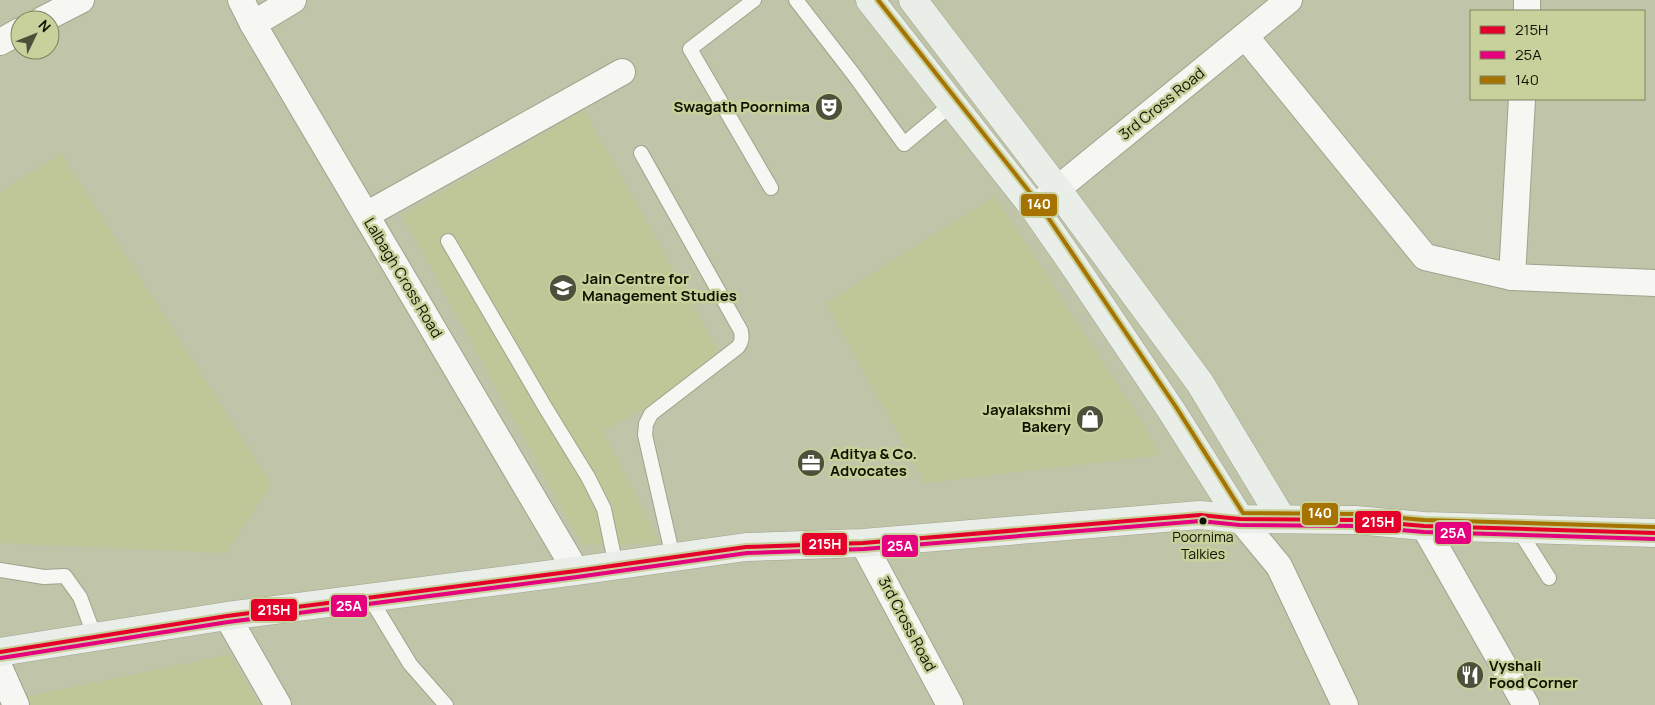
<svg xmlns="http://www.w3.org/2000/svg" width="1655" height="705" font-family="Manrope,sans-serif">
<style>
.built{fill:#bfc798}
.lines{fill:none;stroke-linecap:round;stroke-linejoin:round}
.lane-casing{stroke:#9fa38c;stroke-width:16}
.street-casing{stroke:#9fa38c;stroke-width:28}
.secondary-casing{stroke:#9fa38c;stroke-width:29}
.lane{stroke:#f6f6f2;stroke-width:14}
.street{stroke:#f6f6f2;stroke-width:26}
.secondary{stroke:#eaeee9;stroke-width:28}
.bus-1-casing{stroke:#c8d19b;stroke-width:8}
.bus-2-casing{stroke:#c8d19b;stroke-width:8}
.bus-3-casing{stroke:#c8d19b;stroke-width:8}
.bus-1{stroke:#e4002b;stroke-width:4}
.bus-2{stroke:#e5007d;stroke-width:4}
.bus-3{stroke:#a67200;stroke-width:4}
.bus-dot{fill:#0f1101;stroke:#c8d19b;stroke-width:2}
.labels{text-anchor:middle;stroke-width:5;stroke-linejoin:round;paint-order:stroke}
.bus-label{font-size:14px;fill:#0f1101;stroke:#c8d19b}
.street-label{font-size:15px;fill:#0f1101;stroke:#c8d19b}
.poi-label{font-size:15px;font-weight:bold;fill:#0f1101;stroke:#c8d19b;text-anchor:start}
.line-badge{stroke:#c8d19b;stroke-width:2}
.badge-label{font-size:14px;text-anchor:middle;font-weight:bold;fill:#fff}
</style>
<rect width="100%" height="100%" fill="#c0c4a8"/>
<g class="built">
<path d="M584,110L725,362L603,431L660,543L582,545L402,215Z"/>
<path d="M61,153L271,484L226,553L0,543V193Z"/>
<path d="M995,196L1144,425L1160,455L925,483L826,303Z"/>
<path d="M230,654L259,705H29L26,697Z"/>
</g>
<g class="lines">
<defs>
<g id="lane">
<path d="M754,0L690,49L771,188"/>
<path d="M796,0L854,75L904,144L952,104"/>
<path d="M641,153L741,331C742,338 742,342 738,347L651,414L646,424L645,435L673,557"/>
<path d="M448,241L545,407L588,477L604,509L616,566"/>
<path d="M1518,529L1549,578"/>
<path d="M0,570L44,577L65,576L80,597L95,637"/>
<path d="M370,598L410,664L446,705"/>
</g>
<g id="street">
<path d="M241,0L253,24"/>
<path d="M293,0L253,24L576,571"/>
<path d="M1527,11V0"/>
<path d="M42,20L81,0"/>
<path d="M1245,36L1425,257L1512,277L1655,283"/>
<path d="M0,42L20,31"/>
<path d="M1034,208L1289,0"/>
<path d="M366,215L622,72"/>
<path d="M1512,277L1522,99"/>
<path d="M1240,519L1279,566L1345,705"/>
<path d="M1424,526L1526,705"/>
<path d="M863,543L950,705"/>
<path d="M227,616L278,705"/>
<path d="M0,669L16,705"/>
</g>
<g id="secondary">
<path d="M870,0L1034,208L1073,264L1171,410L1240,519"/>
<path d="M913,0L1057,189L1200,383L1282,519"/>
<path d="M0,652L227,616L576,571L746,547L863,543L1200,515L1240,519L1355,520L1424,526L1655,533"/>
</g>
</defs>
<use href="#lane" class="lane-casing"/>
<use href="#street" class="street-casing"/>
<use href="#secondary" class="secondary-casing"/>
<use href="#lane" class="lane"/>
<use href="#street" class="street"/>
<use href="#secondary" class="secondary"/>
<defs>
<path id="bus-1" d="M0,652L227,616L576,571L746,547L863,543L1200,515L1240,519L1355,520L1424,526L1655,533"/>
<path id="bus-2" d="M1,658L228,622L577,577L747,553L864,549L1200,521L1240,525L1355,526L1424,532L1655,539"/>
<path id="bus-3" d="M878,0L1039,204L1176,407L1243,513L1355,514L1424,520L1655,527"/>
</defs>
<use href="#bus-1" class="bus-1-casing"/>
<use href="#bus-2" class="bus-2-casing"/>
<use href="#bus-3" class="bus-3-casing"/>
<use href="#bus-1" class="bus-1"/>
<use href="#bus-2" class="bus-2"/>
<use href="#bus-3" class="bus-3"/>
</g>
<defs>
<symbol id="theatre-disc" viewBox="-11 -11 22 22"><circle r="9.5" fill="#4d503b" stroke="#c8d19b"/><path d="M-5-5.5Q0-4 5-5.5V0Q5 5 0 6Q-5 5-5 0ZM-3.3-2.5H-1v1.5H-3.3ZM1-2.5H3.3v1.5H1ZM-2.8 1Q0 5.5 2.8 1Z" fill="#fff"/></symbol>
<symbol id="university-disc" viewBox="-11 -11 22 22"><circle r="9.5" fill="#4d503b" stroke="#c8d19b"/><path d="M0-5L7-2L0 1L-7-2ZM-4 1L0 2.5L4 1V4Q0 6-4 4Z" fill="#fff"/></symbol>
<symbol id="shop-disc" viewBox="-11 -11 22 22"><circle r="9.5" fill="#4d503b" stroke="#c8d19b"/><path d="M-5-2.5h2.3a2.7 3.5 0 0 1 5.4 0H5L5.5 6h-11ZM-1.5-2.5h3a1.5 2.3 0 0 0-3 0Z" fill="#fff"/></symbol>
<symbol id="office-disc" viewBox="-11 -11 22 22"><circle r="9.5" fill="#4d503b" stroke="#c8d19b"/><path d="M-6-3h4V-5.5h4V-3h4V5H-6ZM-1-4.5V-3h2v-1.5ZM-6 0V1H6V0Z" fill="#fff"/></symbol>
<symbol id="restaurant-disc" viewBox="-11 -11 22 22"><circle r="9.5" fill="#4d503b" stroke="#c8d19b"/><path d="M-5-6h1v4h1v-4h1v4h1v-4h1v5L-1.5 .5V6h-2V.5L-5-1ZM5-6V6H3V1.5H1.5Q1.5-4 5-6Z" fill="#fff"/></symbol>
</defs>
<g fill-rule="evenodd">
<use href="#theatre-disc" x="813" y="91" width="32" height="32"/>
<use href="#university-disc" x="547" y="272" width="32" height="32"/>
<use href="#shop-disc" x="1074" y="403" width="32" height="32"/>
<use href="#office-disc" x="795" y="447" width="32" height="32"/>
<use href="#restaurant-disc" x="1454" y="659" width="32" height="32"/>
</g>
<circle class="bus-dot" cx="1203" cy="521" r="4.5"/>
<g class="labels">
<g class="bus-label">
<text x="1203" y="542">Poornima<tspan x="1203" dy="17">Talkies</tspan></text>
</g>
<g class="street-label">
<text transform="translate(1162 104) rotate(-39)" y="5">3rd Cross Road</text>
<text transform="translate(403 278) rotate(59)" y="5">Lalbagh Cross Road</text>
<text transform="translate(907 624) rotate(62)" y="5">3rd Cross Road</text>
</g>
<g class="poi-label">
<text x="810" y="112" text-anchor="end">Swagath Poornima</text>
<text x="582" y="284">Jain Centre for<tspan x="582" dy="17">Management Studies</tspan></text>
<text x="1071" y="415" text-anchor="end">Jayalakshmi<tspan x="1071" dy="17">Bakery</tspan></text>
<text x="830" y="459">Aditya &amp; Co.<tspan x="830" dy="17">Advocates</tspan></text>
<text x="1489" y="671">Vyshali<tspan x="1489" dy="17">Food Corner</tspan></text>
</g>
</g>
<g class="line-badge">
<rect x="1020" y="193" width="38" height="24" rx="5" fill="#a67200"/>
<rect x="1301" y="502" width="38" height="24" rx="5" fill="#a67200"/>
<rect x="1354" y="510" width="48" height="24" rx="5" fill="#e4002b"/>
<rect x="1434" y="521" width="38" height="24" rx="5" fill="#e5007d"/>
<rect x="801" y="532" width="47" height="24" rx="5" fill="#e4002b"/>
<rect x="881" y="534" width="38" height="24" rx="5" fill="#e5007d"/>
<rect x="330" y="594" width="38" height="24" rx="5" fill="#e5007d"/>
<rect x="250" y="598" width="48" height="24" rx="5" fill="#e4002b"/>
</g>
<g class="badge-label">
<text x="1039" y="209">140</text>
<text x="1320" y="518">140</text>
<text x="1378" y="527">215H</text>
<text x="1453" y="538">25A</text>
<text x="825" y="549">215H</text>
<text x="900" y="551">25A</text>
<text x="349" y="611">25A</text>
<text x="274" y="615">215H</text>
</g>
<rect x="1470" y="10" width="175" height="90" fill="#c8d19b" stroke="#7e845d"/>
<rect x="1480" y="26" width="25" height="8" fill="#e4002b" stroke="#7e845d"/>
<text x="1515" y="35" font-size="15" fill="#0f1101">215H</text>
<rect x="1480" y="51" width="25" height="8" fill="#e5007d" stroke="#7e845d"/>
<text x="1515" y="60" font-size="15" fill="#0f1101">25A</text>
<rect x="1480" y="76" width="25" height="8" fill="#a67200" stroke="#7e845d"/>
<text x="1515" y="85" font-size="15" fill="#0f1101">140</text>
<g transform="translate(35 35) rotate(47)"><circle r="24" fill="#c8d19b" stroke="#7e845d"/>
<path d="M0-4L9 19L0 12L-9 19Z" fill="#4d503b"/>
<text y="-8" font-size="14" font-weight="bold" text-anchor="middle" fill="#0f1101">N</text>
</g>
</svg>
